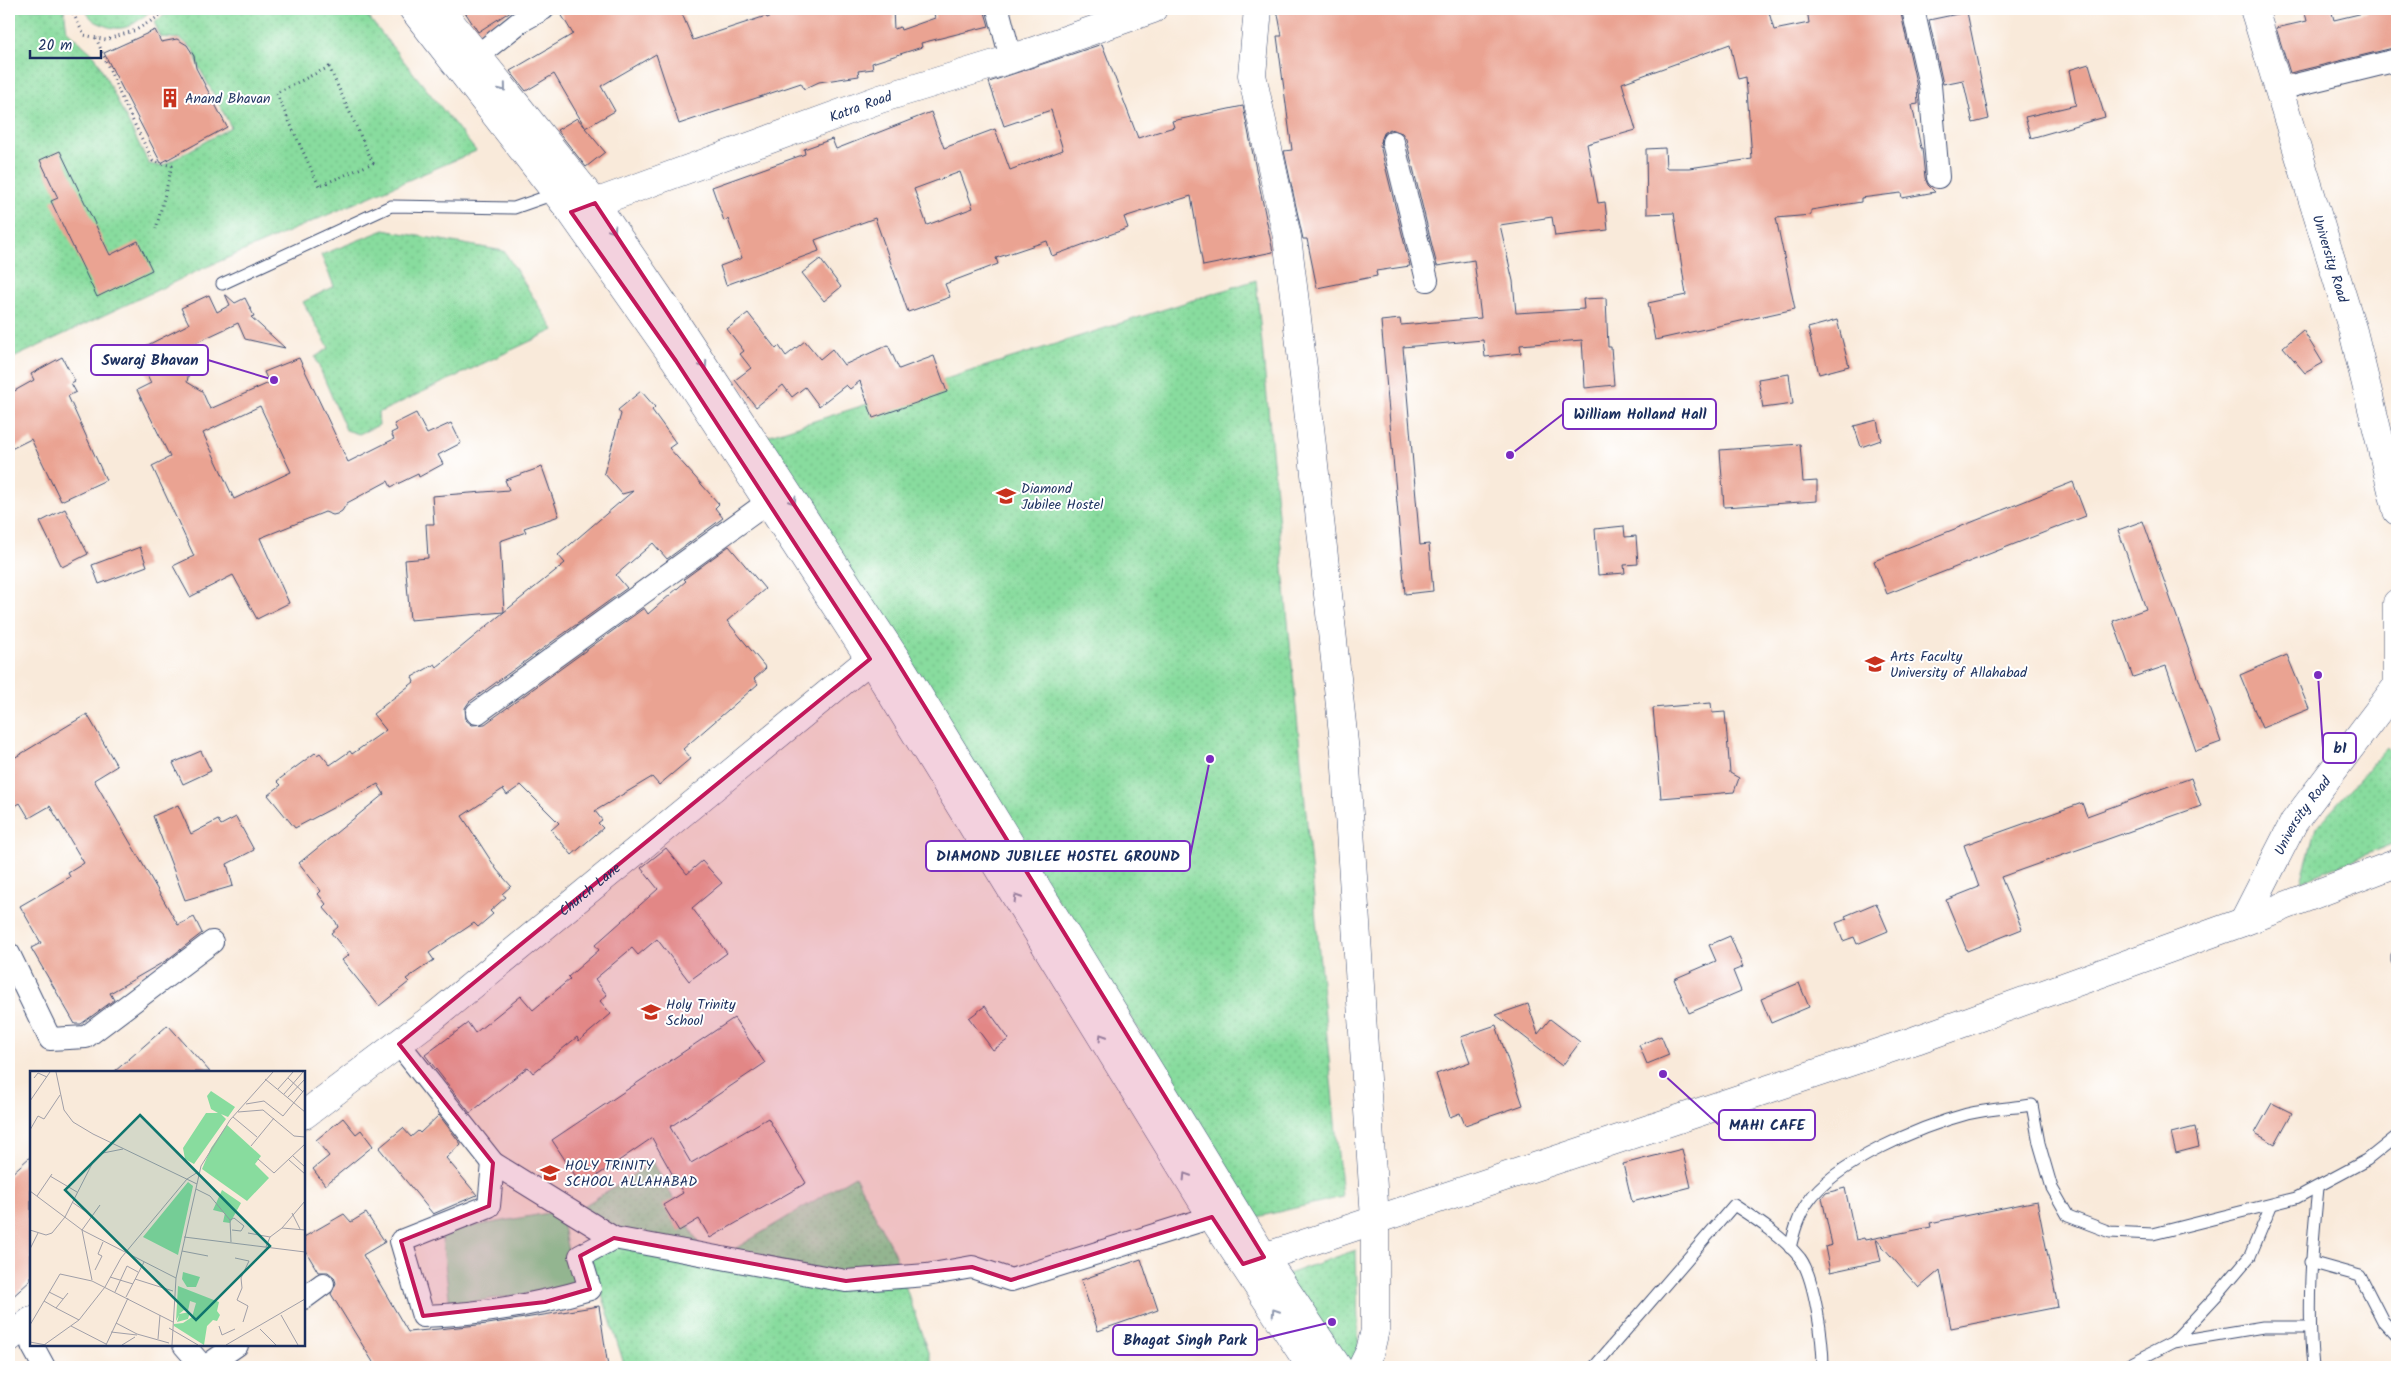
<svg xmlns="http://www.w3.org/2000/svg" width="2406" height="1376" font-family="Kalam,sans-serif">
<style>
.grass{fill:#88dc9e;stroke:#52867e}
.park{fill:url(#park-dots);stroke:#52867e}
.building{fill:#eaa392;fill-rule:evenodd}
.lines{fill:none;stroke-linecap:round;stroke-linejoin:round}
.service-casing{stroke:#3c4b71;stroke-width:13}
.minor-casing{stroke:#3c4b71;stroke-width:24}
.tertiary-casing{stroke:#3c4b71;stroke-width:29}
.secondary-casing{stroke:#3c4b71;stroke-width:29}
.trunk-casing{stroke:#3c4b71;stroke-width:29}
.path{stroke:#3c4b71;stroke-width:3;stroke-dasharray:1 4;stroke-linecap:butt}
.service{stroke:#fff;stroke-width:11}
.minor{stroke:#fff;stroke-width:22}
.tertiary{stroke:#fff;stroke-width:28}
.secondary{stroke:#fff;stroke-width:28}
.trunk{stroke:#fff;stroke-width:28}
.oneway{stroke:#8d97ae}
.marked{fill:#c2185b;fill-opacity:0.2;stroke:#c2185b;stroke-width:4;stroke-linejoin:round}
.labels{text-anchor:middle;stroke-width:4;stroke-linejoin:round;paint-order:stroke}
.poi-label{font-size:14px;fill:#1b2f5e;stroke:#fff;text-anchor:start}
.street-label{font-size:14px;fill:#1b2f5e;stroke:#fff}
.inset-road{fill:none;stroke:#a09fa8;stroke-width:1}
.view{fill:#0f766e;fill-opacity:0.15;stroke:#0f766e;stroke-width:2.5}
.inset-edge{fill:none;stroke:#1b2f5e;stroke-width:2.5}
.leader{fill:none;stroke:#7b2cbf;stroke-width:2}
.callout-dot{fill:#7b2cbf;stroke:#fff;stroke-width:2}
.callout{fill:#fff;stroke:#7b2cbf;stroke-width:2}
.callout-label{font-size:15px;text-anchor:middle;font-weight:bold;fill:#1b2f5e}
</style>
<defs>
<pattern id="park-dots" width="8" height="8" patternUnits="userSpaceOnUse" patternTransform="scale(1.25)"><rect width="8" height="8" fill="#88dc9e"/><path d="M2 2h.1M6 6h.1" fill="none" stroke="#75bd8a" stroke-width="1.8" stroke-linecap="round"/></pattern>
</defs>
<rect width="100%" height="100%" fill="#fff"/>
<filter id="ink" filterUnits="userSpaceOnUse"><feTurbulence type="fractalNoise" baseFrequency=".02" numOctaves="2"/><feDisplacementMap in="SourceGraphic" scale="10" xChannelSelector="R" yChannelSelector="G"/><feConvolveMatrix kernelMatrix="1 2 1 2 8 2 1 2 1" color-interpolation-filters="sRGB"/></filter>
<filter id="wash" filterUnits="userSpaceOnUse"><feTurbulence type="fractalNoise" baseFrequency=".0096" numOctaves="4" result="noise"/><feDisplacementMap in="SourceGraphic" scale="20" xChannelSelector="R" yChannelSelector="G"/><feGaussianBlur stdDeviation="1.12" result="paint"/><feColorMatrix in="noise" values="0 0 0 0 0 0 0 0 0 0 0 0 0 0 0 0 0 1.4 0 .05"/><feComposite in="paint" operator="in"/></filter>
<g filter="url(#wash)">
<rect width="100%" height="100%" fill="#f9eada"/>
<path class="grass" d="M560,1211L575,1287L450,1305L441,1232Z"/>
<g class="park">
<path d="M9,9H64L67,31L95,56L149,164L162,166L231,127L199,67L194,50L181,39L161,37L154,22L174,9H362L476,151L204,268L9,360Z"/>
<path d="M85,9H153C135,23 125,35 101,24C93,21 89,17 85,9Z"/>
<path d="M384,230L504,251L554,330L378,413L379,425L359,434L346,430L315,357L329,348L303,302L334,286L321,255Z"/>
<path d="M1256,280L1342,1197L1257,1217L764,437Z"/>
<path d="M2387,748L2397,758V842L2301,881L2316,827Z"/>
<path d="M653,1162L710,1264L855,1176L894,1253L933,1367H625L576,1211Z"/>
<path d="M1356,1250L1359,1367H1337L1276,1278Z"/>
</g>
<g id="blocks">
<g class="building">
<path d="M463,9H514L478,32Z"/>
<path d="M558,9H680L693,40L766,16L767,18L789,9H822V11L893,9L894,29L900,27L901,30L935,18L933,9H984L989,26L921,43L922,47L872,63L873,69L858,71L859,76L819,82L804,89L801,83L679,124L656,54L601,86L615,111L585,128L605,152L586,167L557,130L577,118L585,127L554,74L526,91L510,71L573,34Z"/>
<path d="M1277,9H1768L1774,30L1809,23L1807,9H1900L1917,87L1918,104L1912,105L1921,148H1922L1925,178L1928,185L1935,192L1902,198L1901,193L1861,198V202L1811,210V215L1776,218L1795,309L1655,340L1648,303L1686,295L1674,213L1647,214L1646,149L1665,148L1666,168H1689L1752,159L1746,77L1738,79L1730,44L1622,83L1636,130L1587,144L1598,203L1605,202L1608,230L1555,236L1552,217L1500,225L1513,281L1516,313L1584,309L1583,299L1606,298L1608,347H1611L1614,385L1585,388L1582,340L1520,345L1521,353L1485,357L1483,340L1403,347L1420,545L1429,544L1433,591L1405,594L1381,321L1400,319L1401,325L1481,318L1474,260L1437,266L1406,139L1402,133L1390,129L1384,133L1380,145L1410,266L1376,271L1377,276L1317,288L1307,239H1303L1284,151L1292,150L1277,36H1282Z"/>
<path d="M2304,9H2331L2334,20L2380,9H2397V47L2290,73L2276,28L2307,21Z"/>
<path d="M1967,12L1989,119L1973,123L1963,80L1943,84L1929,20Z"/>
<path d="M155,30L161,42L177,39L187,45L194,56L196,68L227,127L161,163L104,53Z"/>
<path d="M1102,44L1138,138L1174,127L1172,121L1243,106L1273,252L1203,266L1191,196L1124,217L1128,228L1052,256L1047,241L996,258L998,264L945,284L950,297L908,312L875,218L815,240L819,251L726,285L720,266L742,258L728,219L724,221L712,187L805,154L804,149L832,139L836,149L931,112L944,148L995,129L1010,170L1063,150L1051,110L1004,126L989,82ZM960,172L973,208L927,225L914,189Z"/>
<path d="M2089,64L2105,117L2031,138L2025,117L2076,105L2069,70Z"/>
<path d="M60,151L110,255L138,241L152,270L97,297L51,201L58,198L40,160Z"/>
<path d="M820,259L841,287L824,301L802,273Z"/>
<path d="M225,294L235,303L245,298L254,316L251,317L285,348L245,339L238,323L182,349L190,367L187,382L202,391L210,409L269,383L264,372L299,358L348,462L394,439L391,433L397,430L394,424L416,413L427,434L451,423L461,443L438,455L443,464L419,477L418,474L391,487L388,481L347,503L342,511L337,514L333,515L325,512L260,538L289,603L257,619L233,575L190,597L173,566L194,556L152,466L170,457L137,390L151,383L136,351L189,324L181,308L209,295L217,312L230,305ZM260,406L291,472L234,499L203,433Z"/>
<path d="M748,313L776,349L779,346L786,356L805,341L820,359L832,349L844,365L888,345L899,369L934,356L947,392L873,418L860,381L850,389L846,385L819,406L805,387L792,397L783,385L756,407L735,380L751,368L740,354L744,351L727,329Z"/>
<path d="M1837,320L1849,366L1819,374L1808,328Z"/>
<path d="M2303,330L2323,363L2305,373L2283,347Z"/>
<path d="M62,357L75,381L71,383L76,392L68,396L106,480L61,501L31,439L9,450V394L34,380L31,374Z"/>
<path d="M1789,374L1793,404L1763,408L1758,379Z"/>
<path d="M641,391L655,407L652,410L676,443L669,448L719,504L715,508L723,518L667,559L653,543L616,575L627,588L469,702L465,708L466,720L472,725L485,724L644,608L648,614L686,581L684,579L729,546L765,589L727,621L766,668L754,679L758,684L683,749L691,758L659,785L652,777L595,811L602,820L598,823L603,828L572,855L551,830L559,823L521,785L507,795L503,789L462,816L497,870L511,886L502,894L506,897L490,911L493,914L478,927L474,923L429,953L434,960L406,979L409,982L379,1006L342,960L349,955L331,933L338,927L336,922L323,907L326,904L318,894L321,891L299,863L384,794L378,784L295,828L268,795L281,785L277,781L315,753L317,755L320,753L330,765L350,751L352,754L386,730L373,714L414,682L412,677L435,664L437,667L504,612L410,620L405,560L428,558L426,524H434L432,496L509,490L505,480L542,467L559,516L524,528L526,532L500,541L504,612L565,563L558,555L633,491L622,494L604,473L621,414L618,410Z"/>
<path d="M1877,420L1881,440L1861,447L1854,426Z"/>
<path d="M1800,444L1803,482L1817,481V501L1724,507L1720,450Z"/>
<path d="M2073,482L2086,516L1887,594L1874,561Z"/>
<path d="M65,509L88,554L62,567L40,522Z"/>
<path d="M2143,521L2221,742L2196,751L2166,666L2133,677L2113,621L2146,609L2118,530Z"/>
<path d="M1624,526L1625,537L1636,536L1638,564L1624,565L1625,573L1598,575L1595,529Z"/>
<path d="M140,547L147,566L99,584L92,565Z"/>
<path d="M2287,655L2309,709L2262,728L2240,675Z"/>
<path d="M1711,703L1712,713L1725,712L1730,773L1739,778L1734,792L1661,798L1653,708Z"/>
<path d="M87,714L117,766L94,780L178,925L194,917L202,933L167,960L110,993L114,1000L81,1024H75L31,948L41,943L20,906L70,877L68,873L84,863L50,806L29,818L20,803L9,810V761Z"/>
<path d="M201,751L211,771L183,784L173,763Z"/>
<path d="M2191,778L2201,806L2001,877L2022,929L1967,951L1946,900L1979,887L1964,845L2082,803L2087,816Z"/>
<path d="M178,805L191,834L218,820L221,825L236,817L254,850L227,864L233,886L185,900L153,816Z"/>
<path d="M666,848L687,874L702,861L722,883L692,908L727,953L689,981L657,939L638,955L632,948L595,979L607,995L600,1001L611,1014L579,1041L577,1037L533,1073L528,1067L470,1113L425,1055L468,1023L475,1033L521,996L533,1010L570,979L568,977L599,950L595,945L658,889L641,868Z"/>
<path d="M1876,903L1888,931L1857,944L1854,937L1843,941L1836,923L1847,919L1845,916Z"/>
<path d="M1730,936L1743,967L1733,971L1741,991L1689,1013L1674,979L1716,961L1709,945Z"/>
<path d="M1799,983L1809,1007L1771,1023L1761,999Z"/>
<path d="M1528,1004L1538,1034L1550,1019L1580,1042L1562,1066L1496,1015Z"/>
<path d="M985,1006L1009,1039L993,1050L969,1018Z"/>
<path d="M734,1018L765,1063L670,1127L691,1163L768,1118L806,1183L710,1238L699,1219L679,1231L663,1205L683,1193L652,1138L582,1186L552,1140Z"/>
<path d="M168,1025L210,1072H114Z"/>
<path d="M1496,1025L1523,1105L1465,1125L1460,1113L1450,1117L1436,1074L1470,1062L1461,1037Z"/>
<path d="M1661,1036L1669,1055L1647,1064L1639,1045Z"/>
<path d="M2272,1103L2292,1113L2275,1144L2255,1133Z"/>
<path d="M439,1115L461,1144L446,1158L477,1195L433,1214L379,1148L403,1128L411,1137L418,1131L420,1133Z"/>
<path d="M343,1118L356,1134L361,1130L373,1146L325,1185L313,1169L329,1156L316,1140Z"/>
<path d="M2195,1127L2199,1147L2176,1153L2171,1133Z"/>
<path d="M1682,1149L1691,1187L1632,1202L1623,1164Z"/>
<path d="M31,1156V1280L9,1300V1176Z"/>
<path d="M1845,1188L1856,1240L1864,1238L1865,1240L1931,1227L1930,1223L2037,1201L2058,1307L1951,1328L1940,1270L1919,1288L1876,1239L1881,1261L1830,1272L1825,1247L1832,1245L1822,1198L1826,1193Z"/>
<path d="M366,1213L385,1242L363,1255L408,1332L488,1324L599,1306L608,1367H376L331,1294L336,1283L334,1277L328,1272H318L304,1248V1237L344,1214L351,1222Z"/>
<path d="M1141,1259L1158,1310L1098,1331L1081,1280Z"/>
</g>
</g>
</g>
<g filter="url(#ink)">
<use href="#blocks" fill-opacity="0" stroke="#3c4b71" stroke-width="1"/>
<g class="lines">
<defs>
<g id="service">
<path d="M222,284L391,206L514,208L557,193"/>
<path d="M2397,956V961"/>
<path d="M1790,1248C1794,1232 1798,1216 1808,1202C1835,1162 1922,1126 1967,1114C1988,1109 2011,1108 2032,1105L2039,1143L2052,1188L2068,1216L2110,1232L2153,1234L2296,1198L2367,1160L2397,1136"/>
<path d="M2310,1262L2360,1276L2383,1321L2397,1336"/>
<path d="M2173,1342L2217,1295L2250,1256L2271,1206"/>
<path d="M1594,1367L1734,1205C1757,1220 1782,1236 1800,1258C1815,1278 1823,1342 1823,1367"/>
<path d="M2124,1367L2173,1342L2263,1327H2309"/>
<path d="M2313,1367C2307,1307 2312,1248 2318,1188"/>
</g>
<g id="minor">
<path d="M998,9L1011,59"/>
<path d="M1913,9L1930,85L1938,177"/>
<path d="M477,56L521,21L543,9"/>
<path d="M2279,89L2397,60"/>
<path d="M1393,142L1427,280"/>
<path d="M477,713L768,502"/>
<path d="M9,954L50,1039L86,1037L212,942"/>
<path d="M399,1044L493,1163L614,1238L846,1281L927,1275L972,1267L1011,1280L1212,1217"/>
<path d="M493,1163L489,1206L401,1241L423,1316C480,1314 536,1305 590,1289L580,1256L614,1238"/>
<path d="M304,1298L323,1284"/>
<path d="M32,1345L44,1367"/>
<path d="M184,1345L203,1367"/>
<path d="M205,1367L237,1345"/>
</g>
<g id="tertiary">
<path d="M1258,9L1252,75L1287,237L1308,409L1345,752L1375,1219V1330L1370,1351L1362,1367"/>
<path id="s1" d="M2254,9L2353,331L2397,511"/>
<path id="s2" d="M573,211L880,99L1011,59L1153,9"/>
<path id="s3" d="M2243,922L2294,822L2397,686V603"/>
<path id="s4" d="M304,1115L435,1016L870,659L888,647"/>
<path d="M9,1338L31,1321"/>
</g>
<path id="secondary" d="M1243,1264L1916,1040L2243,922L2397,863"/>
<g id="trunk">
<path d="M413,9L571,212L676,361L870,659L1212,1217L1311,1367"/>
<path d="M440,9L595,203L663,303L897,660L1264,1257L1338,1367"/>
</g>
</defs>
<use href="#service" class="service-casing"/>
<use href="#minor" class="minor-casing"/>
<use href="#tertiary" class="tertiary-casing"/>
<use href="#secondary" class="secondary-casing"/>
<use href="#trunk" class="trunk-casing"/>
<g class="path">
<path d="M71,9L84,35L106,40L136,30L171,9"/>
<path d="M96,38L122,99L153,161L172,166L156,229"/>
<path d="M329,67L373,163L319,186L276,93Z"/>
</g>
<use href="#service" class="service"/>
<use href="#minor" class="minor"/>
<use href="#tertiary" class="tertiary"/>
<use href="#secondary" class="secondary"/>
<use href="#trunk" class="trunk"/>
</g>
<defs><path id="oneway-chevron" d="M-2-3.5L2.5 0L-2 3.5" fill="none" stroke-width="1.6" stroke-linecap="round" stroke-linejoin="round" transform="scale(1.25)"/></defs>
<g class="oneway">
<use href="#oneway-chevron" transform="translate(503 88) rotate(51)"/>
<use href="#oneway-chevron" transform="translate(613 230) rotate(56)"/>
<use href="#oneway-chevron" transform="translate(704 365) rotate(57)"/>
<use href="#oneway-chevron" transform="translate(793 501) rotate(57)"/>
<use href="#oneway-chevron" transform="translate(1017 898) rotate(-122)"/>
<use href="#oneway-chevron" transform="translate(1102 1037) rotate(-122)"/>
<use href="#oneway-chevron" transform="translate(1186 1176) rotate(-122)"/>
<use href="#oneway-chevron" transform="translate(1275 1312) rotate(-123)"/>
</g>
</g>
<path class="marked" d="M595,203L888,647L1264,1257L1243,1264L1212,1217L1011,1280L972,1267L846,1281L614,1238L580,1256L590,1289L545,1302L423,1316L401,1241L489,1206L493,1163L399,1044L870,659L676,361L571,212Z"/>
<defs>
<symbol id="building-bare" viewBox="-9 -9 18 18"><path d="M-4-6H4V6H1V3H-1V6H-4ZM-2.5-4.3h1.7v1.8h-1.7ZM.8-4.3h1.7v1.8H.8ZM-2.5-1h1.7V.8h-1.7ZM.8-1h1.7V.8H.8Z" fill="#c8321e" stroke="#fff" stroke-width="2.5" paint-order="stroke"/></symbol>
<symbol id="university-bare" viewBox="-9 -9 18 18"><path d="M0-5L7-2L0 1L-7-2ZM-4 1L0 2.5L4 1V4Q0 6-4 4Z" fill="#c8321e" stroke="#fff" stroke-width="2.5" paint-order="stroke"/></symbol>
<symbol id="school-bare" viewBox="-9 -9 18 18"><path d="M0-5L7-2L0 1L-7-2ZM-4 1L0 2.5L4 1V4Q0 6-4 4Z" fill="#c8321e" stroke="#fff" stroke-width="2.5" paint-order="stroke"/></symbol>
</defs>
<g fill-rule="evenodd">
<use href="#building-bare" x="156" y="84" width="28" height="28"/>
<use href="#university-bare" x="992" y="482" width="28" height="28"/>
<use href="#university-bare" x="1861" y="650" width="28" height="28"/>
<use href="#school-bare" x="637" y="998" width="28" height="28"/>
<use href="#school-bare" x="536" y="1159" width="28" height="28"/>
</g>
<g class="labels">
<g class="poi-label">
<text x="185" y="103">Anand Bhavan</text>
<text x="1021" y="493">Diamond<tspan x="1021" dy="16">Jubilee Hostel</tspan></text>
<text x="1890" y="661">Arts Faculty<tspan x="1890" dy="16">University of Allahabad</tspan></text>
<text x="666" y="1009">Holy Trinity<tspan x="666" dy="16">School</tspan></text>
<text x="565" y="1170">HOLY TRINITY<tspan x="565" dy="16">SCHOOL ALLAHABAD</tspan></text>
</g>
<g class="street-label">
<text dy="5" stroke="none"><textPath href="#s2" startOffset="306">Katra Road</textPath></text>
<text dy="5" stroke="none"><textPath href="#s1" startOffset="261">University Road</textPath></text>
<text dy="5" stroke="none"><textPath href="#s3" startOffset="122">University Road</textPath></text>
<text dy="5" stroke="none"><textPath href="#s4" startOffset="364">Church Lane</textPath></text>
</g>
</g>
<g transform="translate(30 1071)">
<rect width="275" height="275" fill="#f9eada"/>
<path d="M197,54L231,85L225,93L239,107L217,130L172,98L181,77Z" fill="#88dc9e"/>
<path d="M181,20L205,36L198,46L191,43L196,48L164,93L155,88L153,77L176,42H188L181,38L177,25ZM158,111L163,115L148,184L113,166ZM192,119L211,132L200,152L193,151L195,142L183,139ZM153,201L170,206L166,216H157L152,208ZM148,215L189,231L187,240L190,244L187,250L183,249L177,255L174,274L144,255V253L153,252L162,246L166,232L160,230L158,240L154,239L149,243L160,241L158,248L147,251L149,244L146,250Z" fill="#88dc9e"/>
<path class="inset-road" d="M26,1L34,39L43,51L63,63L167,113M4,7L8,2L17,6M258,7L273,21M235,8L275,41M248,18L263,1M254,23L273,1M258,26L275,8M0,30L20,1M216,33L234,30L253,45L275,18M208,41L233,39L264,65L275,66M203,46L227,66M0,59L8,45L14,48L30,24M221,75L244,47M263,85L275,96M228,88L244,102L275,73M259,89L275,103M20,105L47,121M166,118L180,125L200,149L201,171M0,120L52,159L146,207M7,125L22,103M42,131L62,145M262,142L270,158M200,149L204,147L214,155L211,160L202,159M252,157L275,130M0,159L16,164L22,162L35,146L63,91L73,82L93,78M218,162L240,166M154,166L275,181M236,176L240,166L252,157L275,159M0,178L8,162M152,180L178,185M205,187L219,190L211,207L212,217L207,229L218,235L213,251M65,199L72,185L68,183L73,171M80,206L103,213M105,208L143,220M62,209L52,159L70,134M19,221L33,228M85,221L97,195L108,201M96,226L114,191M14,230L26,237L38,222M26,237L49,249M251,244L268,274M86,252L107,263L139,272M0,254L30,203L62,210L143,251M41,255L76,273M189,255L192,264L205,258M139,257L168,274M230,258L246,274M81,261L107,264M128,268L130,244M0,271L16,274M14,274L49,249L75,216L91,187L157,108L168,101M76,274L98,227M92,274L105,266M142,274L146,207L171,95L200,49L243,1M196,274L275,228"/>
<path class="view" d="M110,44L240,175L166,249L35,119Z"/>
<rect width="275" height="275" class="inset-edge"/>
</g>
<path class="leader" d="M274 380L208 360M1510 455L1563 414M2318 675L2323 748M1210 759L1190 856M1663 1074L1719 1125M1332 1322L1257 1340"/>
<g class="callout-dot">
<circle cx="274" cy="380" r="5"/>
<circle cx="1510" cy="455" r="5"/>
<circle cx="2318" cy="675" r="5"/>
<circle cx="1210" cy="759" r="5"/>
<circle cx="1663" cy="1074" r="5"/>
<circle cx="1332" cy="1322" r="5"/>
</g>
<g class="callout">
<rect x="91" y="345" width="117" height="30" rx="5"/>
<rect x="1563" y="399" width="153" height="30" rx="5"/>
<rect x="2323" y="733" width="33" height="30" rx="5"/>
<rect x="926" y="841" width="264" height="30" rx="5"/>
<rect x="1719" y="1110" width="96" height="30" rx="5"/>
<rect x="1113" y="1325" width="144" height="30" rx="5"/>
</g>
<g class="callout-label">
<text x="150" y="365">Swaraj Bhavan</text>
<text x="1640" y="419">William Holland Hall</text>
<text x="2340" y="753">b1</text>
<text x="1058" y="861">DIAMOND JUBILEE HOSTEL GROUND</text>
<text x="1767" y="1130">MAHI CAFE</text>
<text x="1185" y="1345">Bhagat Singh Park</text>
</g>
<rect width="2406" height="1376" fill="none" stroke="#fff" stroke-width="30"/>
<path d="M30 50v8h71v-8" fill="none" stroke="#1b2f5e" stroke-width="2.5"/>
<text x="38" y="50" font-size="15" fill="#1b2f5e" stroke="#ffffff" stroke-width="4" paint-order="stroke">20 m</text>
</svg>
